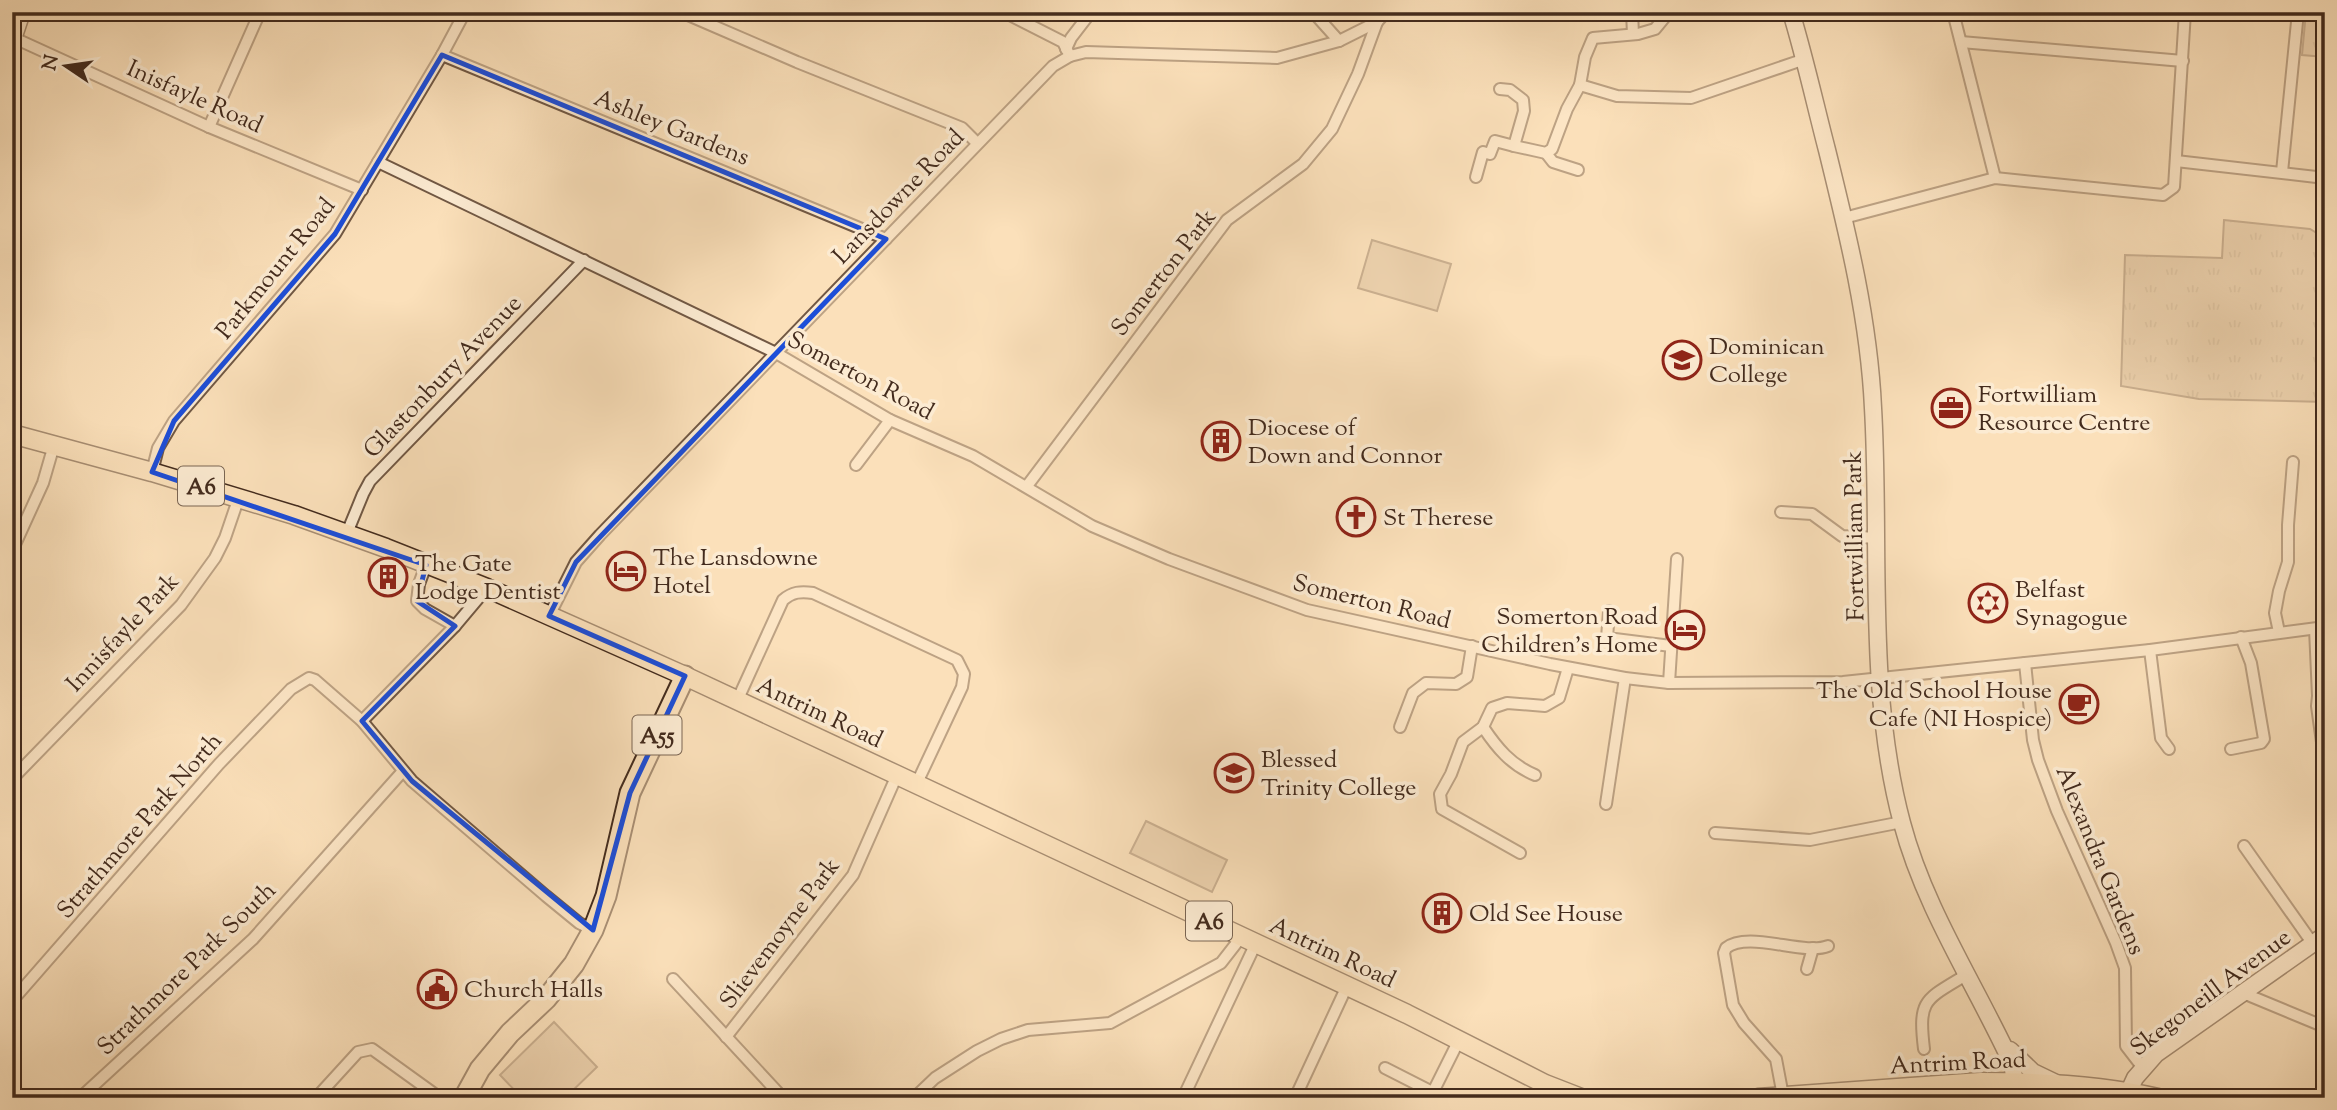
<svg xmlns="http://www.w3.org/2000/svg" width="2337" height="1110" font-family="'Sorts Mill Goudy',serif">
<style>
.grass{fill:url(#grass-tufts);stroke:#90765e;stroke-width:2}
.green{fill:#dcc19f;stroke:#90765e;stroke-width:2}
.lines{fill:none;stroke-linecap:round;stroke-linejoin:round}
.street-casing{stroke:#715844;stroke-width:14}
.secondary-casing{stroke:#432b1d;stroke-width:19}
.primary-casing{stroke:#432b1d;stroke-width:21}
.highway-casing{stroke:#432b1d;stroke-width:23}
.street{stroke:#fcebd2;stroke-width:10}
.secondary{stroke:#fcebd2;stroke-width:16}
.primary{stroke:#fbe0ba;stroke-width:18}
.highway{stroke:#fbe0ba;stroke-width:19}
.marked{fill:none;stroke:#1d4ed8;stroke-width:5;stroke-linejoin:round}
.labels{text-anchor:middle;stroke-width:7;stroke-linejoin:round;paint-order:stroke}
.shield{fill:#fcebd2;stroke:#7a6553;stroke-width:2}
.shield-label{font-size:23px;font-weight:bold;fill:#432b1d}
.street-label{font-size:24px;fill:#432b1d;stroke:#fcebd2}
.poi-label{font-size:24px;fill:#432b1d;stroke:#fcebd2;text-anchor:start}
</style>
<defs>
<pattern id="grass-tufts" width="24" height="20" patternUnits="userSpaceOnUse" patternTransform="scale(1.75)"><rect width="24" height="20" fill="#dcc19f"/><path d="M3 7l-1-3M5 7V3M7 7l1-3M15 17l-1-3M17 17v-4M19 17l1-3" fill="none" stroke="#bea688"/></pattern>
</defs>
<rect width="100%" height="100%" fill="#fbe0ba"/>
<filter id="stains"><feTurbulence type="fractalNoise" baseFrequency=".00286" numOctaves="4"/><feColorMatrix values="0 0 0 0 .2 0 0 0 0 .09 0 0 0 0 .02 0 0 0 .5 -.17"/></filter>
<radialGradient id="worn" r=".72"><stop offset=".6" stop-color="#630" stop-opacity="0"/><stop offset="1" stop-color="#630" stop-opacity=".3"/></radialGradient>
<g class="grass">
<path d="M2306,12H2325V57L2302,55Z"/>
<path d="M2224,220L2310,229L2325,238V402L2199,399L2121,386L2125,255L2222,258Z"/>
</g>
<g class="green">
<path d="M1372,240L1451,264L1437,311L1358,288Z"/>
<path d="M1146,821L1227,860L1212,892L1130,853Z"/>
<path d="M554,1022L597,1067L565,1098H522L500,1075Z"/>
</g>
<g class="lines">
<defs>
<g id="street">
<path d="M681,12L797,62L962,128L977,143"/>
<path d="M1004,12L1063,42L1070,56"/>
<path d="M1313,12L1339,41"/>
<path d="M1632,12L1633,34"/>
<path d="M1953,12L1995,178"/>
<path d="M12,37L209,127L362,190"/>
<path d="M1961,42L2183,61"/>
<path d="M1066,49L1071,38L1091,12"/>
<path d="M442,55L886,239"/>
<path d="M1580,85L1585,57L1593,38L1638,34L1655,29L1669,12"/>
<path d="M1500,89L1510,90L1523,100L1524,111L1514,146L1546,153L1552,149L1567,109L1580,85L1617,96L1691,98L1805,59"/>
<path d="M209,127L260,12"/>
<path d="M1546,153L1553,162L1578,170"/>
<path d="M2176,161L2325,178"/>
<path d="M378,162L776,353L890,420L973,456L1092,526L1169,559L1307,610L1550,664L1625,678L1669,683L1843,682L2150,650L2325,627"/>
<path d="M2282,172L2298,12"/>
<path d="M1476,177L1483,152L1490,154L1495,141L1514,146"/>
<path d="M1844,218L1995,178L2163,195L2174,187L2185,12"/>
<path d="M856,465L890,420"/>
<path d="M152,472L158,448L174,421L335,234L442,55L465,12"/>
<path d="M1027,486L1227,220L1303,164L1332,129L1358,74L1377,22"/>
<path d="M1781,512L1812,514L1842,536L1877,538"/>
<path d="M347,533L363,494L370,481L584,260"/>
<path d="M12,551L43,483L54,445"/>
<path d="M426,565L419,584L417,601L425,609L455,626"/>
<path d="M1609,611L1607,638L1671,646"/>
<path d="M549,616L576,562L600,535L1053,66L1070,56L1086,52L1277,58L1339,41L1377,22L1386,12"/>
<path d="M2315,629L2318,696L2317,706L2325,764"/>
<path d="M2279,632L2275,613L2279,591L2288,562V525L2293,462"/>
<path d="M2150,650L2161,738L2169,749"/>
<path d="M2025,663L2033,740L2038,760L2057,811L2116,943L2125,968L2126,1046L2143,1068"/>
<path d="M1669,683L1677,559"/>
<path d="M737,701L783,600C792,592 801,591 813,593L957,660L964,674L962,687L916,785"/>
<path d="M362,721L455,626L487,588"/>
<path d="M1400,727L1413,693L1426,683L1456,684L1467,677L1472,646"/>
<path d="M1483,727C1497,748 1511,765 1535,775"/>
<path d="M2231,749L2261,743L2264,739L2251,663L2241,637"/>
<path d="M12,779L181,605L215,558L225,538L239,497"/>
<path d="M1606,804L1625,678"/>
<path d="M1715,833L1810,840L1902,822"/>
<path d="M2244,846L2313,944"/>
<path d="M1520,853L1442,809L1440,794L1451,774L1463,742L1483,727L1492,708L1507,703L1545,706L1559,698L1568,668"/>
<path d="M1807,969L1813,948"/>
<path d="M673,979L783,1098"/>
<path d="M2243,993L2325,1027"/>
<path d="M12,1001L219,764L291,689L309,678L315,680L362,721L412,781L546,896L579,923L593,930"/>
<path d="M726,1037L853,875L897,775"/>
<path d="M1924,1049C1918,999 1925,1000 1966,975"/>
<path d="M1385,1068L1444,1098"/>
<path d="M1783,1096L1776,1059L1744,1023L1733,1005L1724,953L1726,948C1748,930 1804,956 1828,946"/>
<path d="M80,1098L253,939L403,771"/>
<path d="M316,1098L358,1052L372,1049L440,1098"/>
<path d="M914,1098L935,1078L977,1051L1001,1039L1028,1030L1110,1023L1221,963L1242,936"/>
<path d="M1006,1098L1008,1096"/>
<path d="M1183,1098L1256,943"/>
<path d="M1295,1098L1347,986"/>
<path d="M1430,1098L1459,1040"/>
</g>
<g id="secondary">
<path d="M1791,12C1805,58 1815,104 1827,150C1848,235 1869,320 1873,408C1881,545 1866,689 1902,823C1925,910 1976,985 2013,1066L2014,1082"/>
<path d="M12,42L22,12"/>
<path d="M2010,1050L2033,1072L2056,1083"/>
<path d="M2129,1091L2135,1078L2156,1054L2325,935"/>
</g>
<g id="primary">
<path d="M12,434L152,472L294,515L386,548L487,588L685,676L897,775L1407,1014L1545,1084L1581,1098"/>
<path d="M1758,1098L1981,1082C2041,1082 2100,1085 2158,1098"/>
</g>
<path id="highway" d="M464,1098L480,1069L510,1033L546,999L574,964L593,930L606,896L630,793L685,676"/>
</defs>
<use href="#street" class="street-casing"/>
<use href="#secondary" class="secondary-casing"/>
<use href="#primary" class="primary-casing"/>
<use href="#highway" class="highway-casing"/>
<use href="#street" class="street"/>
<use href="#secondary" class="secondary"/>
<use href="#primary" class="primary"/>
<use href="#highway" class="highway"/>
</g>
<path d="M0 0H2337V1110H0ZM442,55L886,239L576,562L549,616L685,676L630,793L593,930L412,781L362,721L455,626L417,601L426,565L152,472L174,421L335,234Z" fill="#fbe0ba" fill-opacity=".55" fill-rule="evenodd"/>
<path class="marked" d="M442,55L886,239L576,562L549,616L685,676L630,793L593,930L412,781L362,721L455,626L417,601L426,565L152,472L174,421L335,234Z"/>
<defs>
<symbol id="school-ring" viewBox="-11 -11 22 22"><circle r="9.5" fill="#fcebd2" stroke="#8f2418" stroke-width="1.5"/><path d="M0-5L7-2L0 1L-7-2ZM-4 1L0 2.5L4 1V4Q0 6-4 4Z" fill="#8f2418"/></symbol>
<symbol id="office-ring" viewBox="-11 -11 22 22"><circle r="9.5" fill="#fcebd2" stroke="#8f2418" stroke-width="1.5"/><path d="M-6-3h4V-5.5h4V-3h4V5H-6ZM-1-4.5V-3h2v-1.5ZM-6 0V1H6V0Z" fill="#8f2418"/></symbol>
<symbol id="building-ring" viewBox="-11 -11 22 22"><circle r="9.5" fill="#fcebd2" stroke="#8f2418" stroke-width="1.5"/><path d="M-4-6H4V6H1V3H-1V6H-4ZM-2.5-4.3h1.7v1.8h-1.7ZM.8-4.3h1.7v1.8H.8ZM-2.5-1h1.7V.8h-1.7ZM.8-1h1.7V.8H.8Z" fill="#8f2418"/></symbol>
<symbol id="church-ring" viewBox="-11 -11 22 22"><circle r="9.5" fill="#fcebd2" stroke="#8f2418" stroke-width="1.5"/><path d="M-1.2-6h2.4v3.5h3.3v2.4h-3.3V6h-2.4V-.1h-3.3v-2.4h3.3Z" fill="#8f2418"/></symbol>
<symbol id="hotel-ring" viewBox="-11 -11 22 22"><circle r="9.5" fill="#fcebd2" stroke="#8f2418" stroke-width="1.5"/><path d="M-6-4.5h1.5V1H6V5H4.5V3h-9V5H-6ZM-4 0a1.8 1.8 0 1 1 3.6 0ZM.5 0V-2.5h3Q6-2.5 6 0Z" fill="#8f2418"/></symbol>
<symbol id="synagogue-ring" viewBox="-11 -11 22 22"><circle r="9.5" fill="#fcebd2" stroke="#8f2418" stroke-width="1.5"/><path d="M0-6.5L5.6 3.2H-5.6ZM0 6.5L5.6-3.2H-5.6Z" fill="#8f2418"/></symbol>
<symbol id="cafe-ring" viewBox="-11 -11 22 22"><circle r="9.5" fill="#fcebd2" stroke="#8f2418" stroke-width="1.5"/><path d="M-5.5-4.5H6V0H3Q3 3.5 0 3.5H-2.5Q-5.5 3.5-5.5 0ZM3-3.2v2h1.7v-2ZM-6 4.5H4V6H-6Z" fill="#8f2418"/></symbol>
<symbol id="civic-ring" viewBox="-11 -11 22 22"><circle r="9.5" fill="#fcebd2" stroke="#8f2418" stroke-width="1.5"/><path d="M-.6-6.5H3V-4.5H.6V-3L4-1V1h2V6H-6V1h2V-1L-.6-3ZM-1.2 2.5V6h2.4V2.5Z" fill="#8f2418"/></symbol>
</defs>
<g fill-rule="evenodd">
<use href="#school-ring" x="1660" y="338" width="44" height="44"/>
<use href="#office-ring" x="1929" y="386" width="44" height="44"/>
<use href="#building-ring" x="1199" y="419" width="44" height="44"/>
<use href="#church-ring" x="1334" y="495" width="44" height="44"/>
<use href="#hotel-ring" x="604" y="549" width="44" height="44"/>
<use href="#building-ring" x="366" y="555" width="44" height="44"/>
<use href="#synagogue-ring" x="1966" y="581" width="44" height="44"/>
<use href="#hotel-ring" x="1663" y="608" width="44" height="44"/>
<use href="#cafe-ring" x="2057" y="682" width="44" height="44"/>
<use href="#school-ring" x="1212" y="751" width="44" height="44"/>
<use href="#building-ring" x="1420" y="891" width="44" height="44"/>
<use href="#civic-ring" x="415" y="967" width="44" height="44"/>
</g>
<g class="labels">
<g class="shield">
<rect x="178" y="466.5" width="46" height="39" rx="5"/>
<rect x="632.5" y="715.5" width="49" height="39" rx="5"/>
<rect x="1186" y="901.5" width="46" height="39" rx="5"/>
</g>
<g class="shield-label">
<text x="201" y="494">A6</text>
<text x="657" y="743">A55</text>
<text x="1209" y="929">A6</text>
</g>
<g class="street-label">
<text transform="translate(195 96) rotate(24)" y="8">Inisfayle Road</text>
<text transform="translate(672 127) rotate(22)" y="8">Ashley Gardens</text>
<text transform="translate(898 196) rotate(-46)" y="8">Lansdowne Road</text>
<text transform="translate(275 268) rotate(-51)" y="8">Parkmount Road</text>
<text transform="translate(1163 272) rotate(-52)" y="8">Somerton Park</text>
<text transform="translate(861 375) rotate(28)" y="8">Somerton Road</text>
<text transform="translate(442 376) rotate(-46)" y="8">Glastonbury Avenue</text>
<text transform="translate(1854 536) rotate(-91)" y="8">Fortwilliam Park</text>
<text transform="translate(1372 601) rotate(14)" y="8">Somerton Road</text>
<text transform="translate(122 632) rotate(-47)" y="8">Innisfayle Park</text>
<text transform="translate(820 712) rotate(25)" y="8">Antrim Road</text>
<text transform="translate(139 825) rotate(-49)" y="8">Strathmore Park North</text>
<text transform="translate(2101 860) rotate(68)" y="8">Alexandra Gardens</text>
<text transform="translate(779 933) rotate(-53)" y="8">Slievemoyne Park</text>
<text transform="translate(1333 952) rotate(25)" y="8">Antrim Road</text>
<text transform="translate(186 968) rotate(-44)" y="8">Strathmore Park South</text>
<text transform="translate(2210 992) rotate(-37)" y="8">Skegoneill Avenue</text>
<text transform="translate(1958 1062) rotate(-3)" y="8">Antrim Road</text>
</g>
<g class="poi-label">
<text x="1709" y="354">Dominican<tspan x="1709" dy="28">College</tspan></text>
<text x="1978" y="402">Fortwilliam<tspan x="1978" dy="28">Resource Centre</tspan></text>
<text x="1248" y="435">Diocese of<tspan x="1248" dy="28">Down and Connor</tspan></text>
<text x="1383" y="525">St Therese</text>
<text x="653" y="565">The Lansdowne<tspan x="653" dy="28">Hotel</tspan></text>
<text x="415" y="571">The Gate<tspan x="415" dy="28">Lodge Dentist</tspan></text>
<text x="2015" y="597">Belfast<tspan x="2015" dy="28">Synagogue</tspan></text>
<text x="1658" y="624" text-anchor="end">Somerton Road<tspan x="1658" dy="28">Children's Home</tspan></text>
<text x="2052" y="698" text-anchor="end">The Old School House<tspan x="2052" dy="28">Cafe (NI Hospice)</tspan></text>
<text x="1261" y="767">Blessed<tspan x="1261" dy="28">Trinity College</tspan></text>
<text x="1469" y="921">Old See House</text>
<text x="464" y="997">Church Halls</text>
</g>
</g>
<rect width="2337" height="1110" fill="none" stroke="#fbe0ba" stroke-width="42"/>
<rect x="14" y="14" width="2309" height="1082" fill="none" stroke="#432b1d" stroke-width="3.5"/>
<rect x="21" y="21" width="2295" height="1068" fill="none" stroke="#432b1d" stroke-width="2"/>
<g transform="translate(66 66) rotate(283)" stroke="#fcebd2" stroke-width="5" paint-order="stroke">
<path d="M0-5L12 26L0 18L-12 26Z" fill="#432b1d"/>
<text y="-10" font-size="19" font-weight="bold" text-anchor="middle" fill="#432b1d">N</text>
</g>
<rect width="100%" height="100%" filter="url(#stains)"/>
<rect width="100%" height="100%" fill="url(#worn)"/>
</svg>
